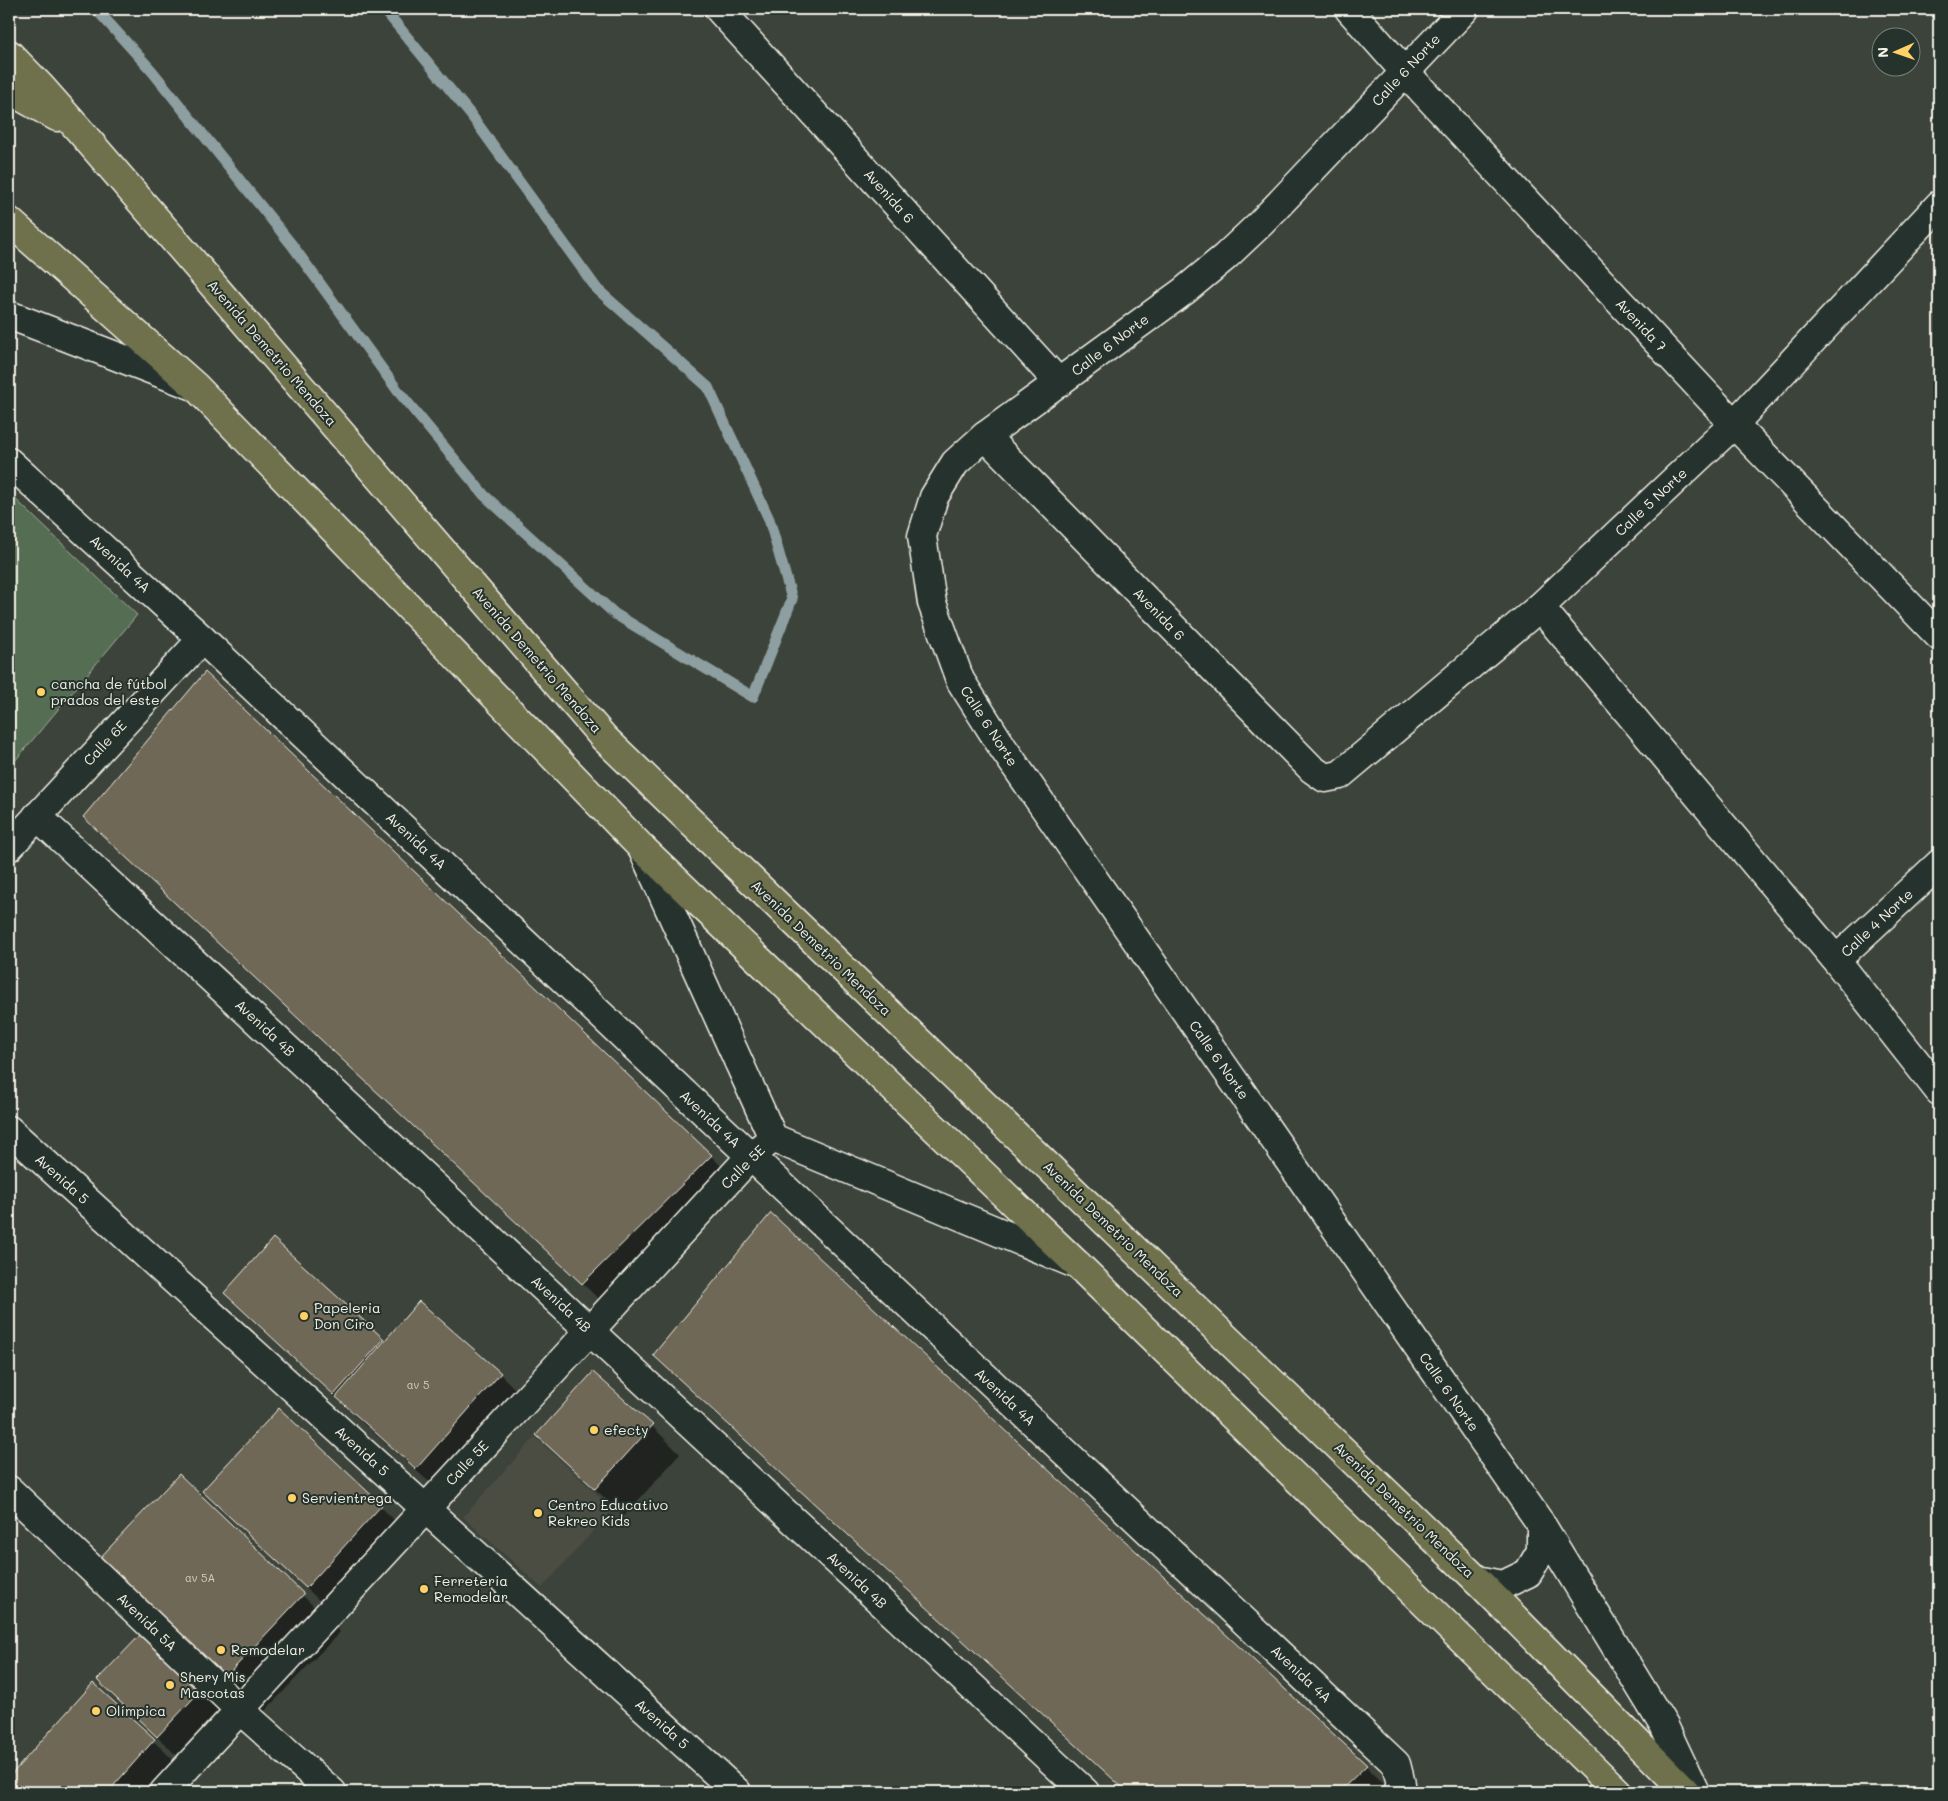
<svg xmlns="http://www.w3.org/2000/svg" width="1948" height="1801" font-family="Mali,sans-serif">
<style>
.built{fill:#4b4e43}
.green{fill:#556d52;stroke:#a4af9d}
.shadow{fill:#0007}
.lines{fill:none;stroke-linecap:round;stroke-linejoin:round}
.stream{stroke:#8e9fa1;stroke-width:11}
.building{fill:#6f6857;stroke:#f4f1e8}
.minor-casing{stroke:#f4f1e8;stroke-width:31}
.major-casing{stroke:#f4f1e8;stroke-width:31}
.minor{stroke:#26332d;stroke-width:28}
.major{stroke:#6e714b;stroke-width:28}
.poi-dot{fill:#ffd166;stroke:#26332d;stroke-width:2}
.labels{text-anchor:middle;stroke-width:4;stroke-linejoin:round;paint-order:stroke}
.number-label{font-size:11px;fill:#d3cfc4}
.street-label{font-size:14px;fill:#f4f1e8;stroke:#26332d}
.poi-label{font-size:14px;fill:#f4f1e8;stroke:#26332d;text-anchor:start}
</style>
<rect width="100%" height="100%" fill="#3c433a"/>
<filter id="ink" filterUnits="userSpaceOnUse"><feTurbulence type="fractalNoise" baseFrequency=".02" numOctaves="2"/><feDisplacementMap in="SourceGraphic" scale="10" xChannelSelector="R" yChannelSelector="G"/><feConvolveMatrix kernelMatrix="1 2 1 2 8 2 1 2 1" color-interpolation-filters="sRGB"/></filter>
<g filter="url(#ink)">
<path class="built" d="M535,1437L613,1509L542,1588L463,1517Z"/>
<path class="green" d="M9,493L137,615L9,768Z"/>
<g class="shadow">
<path d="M104,836L711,1156L730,1175L601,1301Z"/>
<path d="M274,1240L385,1342L500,1374L528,1402L445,1496L365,1425L226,1293Z"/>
<path d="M673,1373L1366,1766L1384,1784L1377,1792H1127Z"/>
<path d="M593,1374L652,1426L680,1454L624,1516L537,1435Z"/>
<path d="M279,1410L409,1534L335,1615L232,1519Z"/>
<path d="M179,1475L340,1632L258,1718L97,1563Z"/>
<path d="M142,1634L220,1708L176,1755L118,1699Z"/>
<path d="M93,1684L182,1768L160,1792H14L9,1787V1779Z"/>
</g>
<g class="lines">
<path class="stream" d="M96,9L152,71L292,245L398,391L484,495L615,614L753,697L792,599L769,519L708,387L597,289L471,115L384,9"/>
</g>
<g class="building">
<path d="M205,672L712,1155L582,1284L83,817Z"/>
<path d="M771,1213L1367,1765L1339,1792H1127L653,1355Z"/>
<path d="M273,1238L384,1339L334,1395L224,1293Z"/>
<path d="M419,1301L501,1373L416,1469L336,1397Z"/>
<path d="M593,1372L653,1425L595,1489L536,1435Z"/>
<path d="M279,1408L382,1505L306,1588L202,1491Z"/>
<path d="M179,1474L304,1594L220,1683L95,1563Z"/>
<path d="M142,1633L202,1689L157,1737L97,1680Z"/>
<path d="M93,1683L155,1739L108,1792H14L9,1788V1777Z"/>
</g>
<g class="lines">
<defs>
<g id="minor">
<path d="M719,9L1059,383"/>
<path d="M1349,9L1405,72L1734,424L1939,636"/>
<path d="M1465,9L1261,223L1225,257L1184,291L985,436L955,463L934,497L922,536L932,603L960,680L1003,748L1541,1524L1664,1726L1695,1792"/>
<path d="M9,315L194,386"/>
<path d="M985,436L1312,769L1325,778L1340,775L1540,607L1734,424L1939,205"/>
<path d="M9,462L202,639L1396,1764L1401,1784L1398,1792"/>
<path d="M1540,607L1836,960L1939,1091"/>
<path d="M37,816L1085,1792"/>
<path d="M9,847L202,639"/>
<path d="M642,848L773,1138L1078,1265"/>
<path d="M1836,960L1939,864"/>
<path d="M9,1130L737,1792"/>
<path d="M9,1490L240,1710L332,1792"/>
<path d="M1477,1580L1503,1585L1528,1573L1541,1551V1524"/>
<path d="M164,1792L750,1157L773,1138"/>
</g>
<g id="major">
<path d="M9,54L41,87L80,131L604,738L1477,1580L1686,1792"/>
<path d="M9,90L57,117"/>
<path d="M9,221L195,386L642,848L1079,1266L1618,1792"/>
</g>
</defs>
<use href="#minor" class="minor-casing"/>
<use href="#major" class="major-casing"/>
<use href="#minor" class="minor"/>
<use href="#major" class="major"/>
</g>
</g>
<g class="poi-dot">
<circle cx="41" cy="692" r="5"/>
<circle cx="304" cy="1316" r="5"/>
<circle cx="594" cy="1430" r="5"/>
<circle cx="292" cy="1498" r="5"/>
<circle cx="538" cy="1513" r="5"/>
<circle cx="424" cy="1589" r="5"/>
<circle cx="221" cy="1650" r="5"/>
<circle cx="170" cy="1685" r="5"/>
<circle cx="96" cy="1711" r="5"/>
</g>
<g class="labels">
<g class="number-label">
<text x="418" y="1389">av 5</text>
<text x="200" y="1582">av 5A</text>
</g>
<g class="street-label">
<text transform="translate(1406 70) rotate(-47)" y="5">Calle 6 Norte</text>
<text transform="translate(889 196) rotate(48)" y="5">Avenida 6</text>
<text transform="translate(1641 325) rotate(47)" y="5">Avenida 7</text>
<text transform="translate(1110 345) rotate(-37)" y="5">Calle 6 Norte</text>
<text transform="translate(272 353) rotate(49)" y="5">Avenida Demetrio Mendoza</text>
<text transform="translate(1651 502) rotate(-43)" y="5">Calle 5 Norte</text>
<text transform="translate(120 564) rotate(43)" y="5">Avenida 4A</text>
<text transform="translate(1159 614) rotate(46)" y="5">Avenida 6</text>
<text transform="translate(537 660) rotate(49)" y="5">Avenida Demetrio Mendoza</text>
<text transform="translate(989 726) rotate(57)" y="5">Calle 6 Norte</text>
<text transform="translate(105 743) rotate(-47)" y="5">Calle 6E</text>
<text transform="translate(416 841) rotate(43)" y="5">Avenida 4A</text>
<text transform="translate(1877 923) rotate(-43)" y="5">Calle 4 Norte</text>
<text transform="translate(821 948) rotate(44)" y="5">Avenida Demetrio Mendoza</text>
<text transform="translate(265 1028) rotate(43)" y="5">Avenida 4B</text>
<text transform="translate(1219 1060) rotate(55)" y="5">Calle 6 Norte</text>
<text transform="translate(710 1119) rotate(43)" y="5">Avenida 4A</text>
<text transform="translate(743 1167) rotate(-45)" y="5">Calle 5E</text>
<text transform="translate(62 1179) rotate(42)" y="5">Avenida 5</text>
<text transform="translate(1113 1229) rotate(44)" y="5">Avenida Demetrio Mendoza</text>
<text transform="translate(561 1304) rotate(43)" y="5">Avenida 4B</text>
<text transform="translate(1449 1392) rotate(55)" y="5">Calle 6 Norte</text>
<text transform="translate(1005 1397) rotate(43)" y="5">Avenida 4A</text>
<text transform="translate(362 1451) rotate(42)" y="5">Avenida 5</text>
<text transform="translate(467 1463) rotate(-47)" y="5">Calle 5E</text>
<text transform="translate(1404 1510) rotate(44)" y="5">Avenida Demetrio Mendoza</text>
<text transform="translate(857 1580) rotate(43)" y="5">Avenida 4B</text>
<text transform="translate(147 1622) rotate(44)" y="5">Avenida 5A</text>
<text transform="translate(1301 1674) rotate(43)" y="5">Avenida 4A</text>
<text transform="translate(662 1724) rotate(42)" y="5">Avenida 5</text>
</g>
<g class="poi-label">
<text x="51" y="689">cancha de fútbol<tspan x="51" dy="16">prados del este</tspan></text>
<text x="314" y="1313">Papeleria<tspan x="314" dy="16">Don Ciro</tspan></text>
<text x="604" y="1435">efecty</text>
<text x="302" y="1503">Servientrega</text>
<text x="548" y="1510">Centro Educativo<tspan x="548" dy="16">Rekreo Kids</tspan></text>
<text x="434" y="1586">Ferreteria<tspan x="434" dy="16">Remodelar</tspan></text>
<text x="231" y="1655">Remodelar</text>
<text x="180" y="1682">Shery Mis<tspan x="180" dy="16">Mascotas</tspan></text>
<text x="106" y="1716">Olímpica</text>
</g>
</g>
<rect width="1948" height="1801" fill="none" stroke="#26332d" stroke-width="30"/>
<rect x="15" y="15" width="1918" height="1771" fill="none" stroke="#f4f1e8" stroke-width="2" filter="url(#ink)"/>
<g transform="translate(1896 52) rotate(268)"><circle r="24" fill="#26332d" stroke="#787f78"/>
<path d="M0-4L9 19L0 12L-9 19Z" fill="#ffd166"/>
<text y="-8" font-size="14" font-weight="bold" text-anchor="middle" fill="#f4f1e8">N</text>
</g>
</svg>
